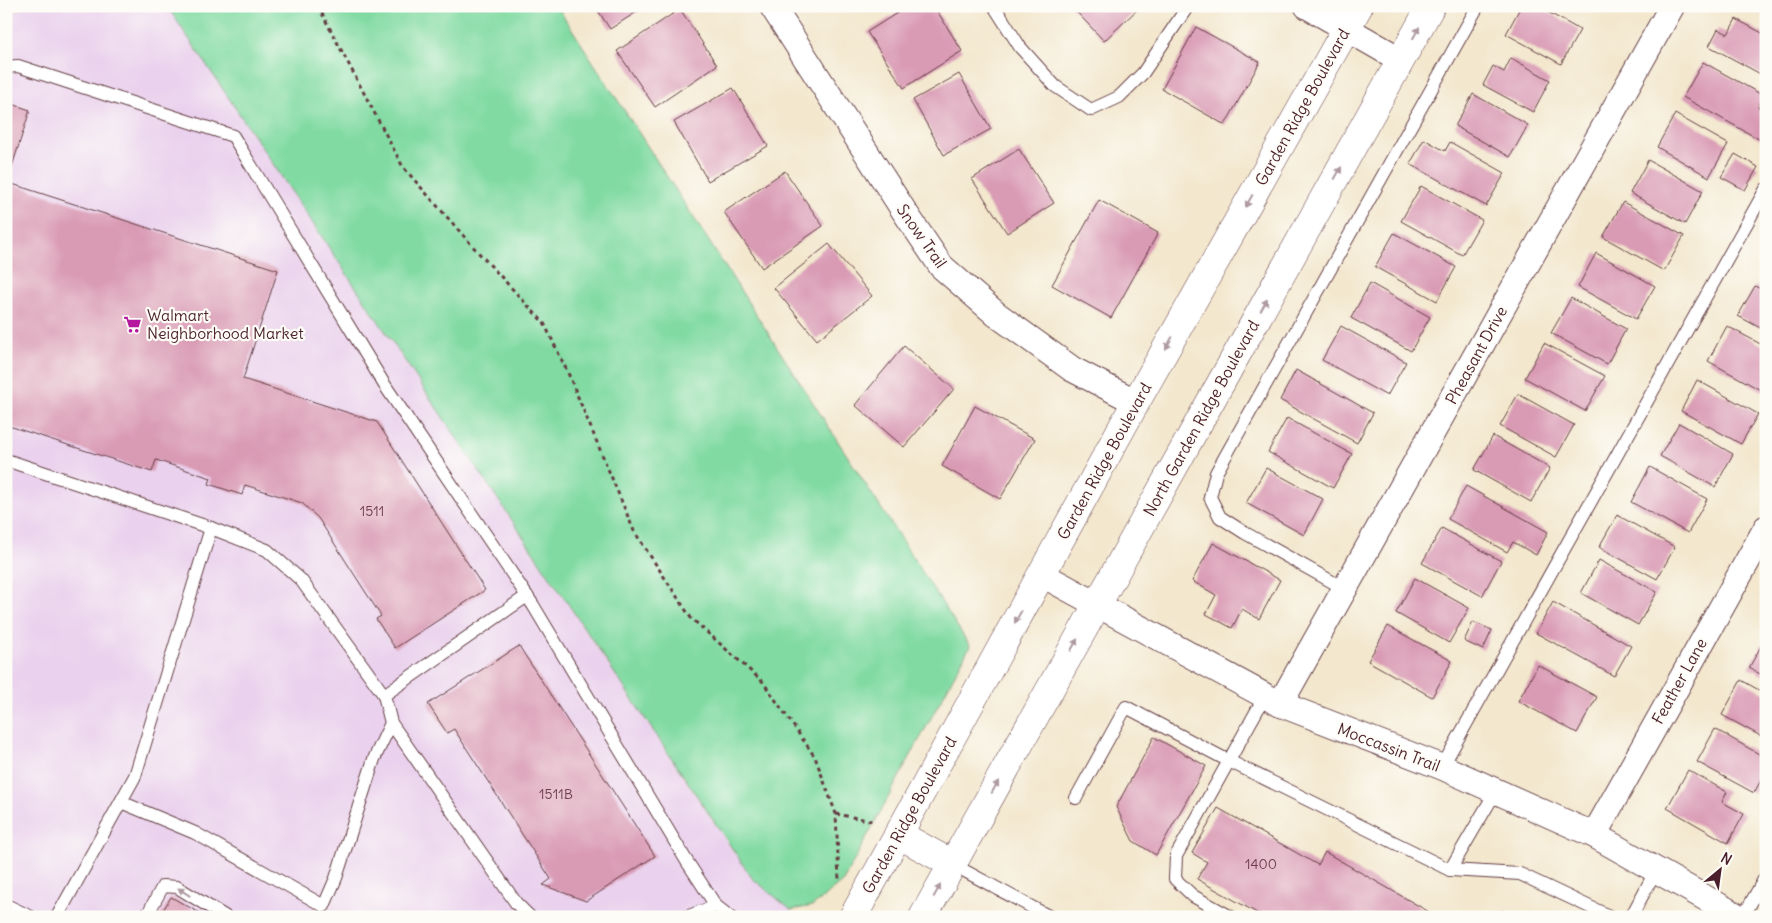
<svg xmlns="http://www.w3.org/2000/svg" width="1772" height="923" font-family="Delius,sans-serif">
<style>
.built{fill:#ead1ed}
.green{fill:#80daa1;stroke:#657c66}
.building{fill:#d99ab4}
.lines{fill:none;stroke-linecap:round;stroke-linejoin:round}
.lane-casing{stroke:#633d43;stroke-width:14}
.street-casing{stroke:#633d43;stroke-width:27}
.secondary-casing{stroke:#633d43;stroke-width:29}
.path{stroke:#633d43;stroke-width:3;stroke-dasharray:4 4;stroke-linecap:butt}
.lane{stroke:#fff;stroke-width:12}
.street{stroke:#fff;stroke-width:25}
.secondary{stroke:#fff;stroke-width:28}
.oneway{fill:#ae9aa0}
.labels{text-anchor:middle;stroke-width:4.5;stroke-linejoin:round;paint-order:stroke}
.number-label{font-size:14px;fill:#6e3e4d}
.street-label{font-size:16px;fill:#4a1f2b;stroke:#fdfcf7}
.poi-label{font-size:16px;fill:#4a1f2b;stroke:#fdfcf7;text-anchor:start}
</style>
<rect width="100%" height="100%" fill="#fdfcf7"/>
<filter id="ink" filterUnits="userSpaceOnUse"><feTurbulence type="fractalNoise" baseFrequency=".02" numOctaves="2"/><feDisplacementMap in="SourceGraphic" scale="10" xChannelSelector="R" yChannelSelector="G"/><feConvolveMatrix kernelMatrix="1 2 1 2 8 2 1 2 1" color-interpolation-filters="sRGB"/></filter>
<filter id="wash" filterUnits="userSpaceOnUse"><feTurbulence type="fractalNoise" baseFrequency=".0096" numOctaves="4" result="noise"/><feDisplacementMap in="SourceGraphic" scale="20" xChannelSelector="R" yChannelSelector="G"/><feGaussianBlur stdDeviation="1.12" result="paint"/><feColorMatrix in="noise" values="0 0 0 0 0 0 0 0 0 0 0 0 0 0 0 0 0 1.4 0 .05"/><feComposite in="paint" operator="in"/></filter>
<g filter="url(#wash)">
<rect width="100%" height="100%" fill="#f3e7cd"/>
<path class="built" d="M26,6H167L733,851L752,878L791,910L787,917H6V16Z"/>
<path class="green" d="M167,6H557L970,646L843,881L813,906L791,910L752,878Z"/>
<g id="blocks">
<g class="building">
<path d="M595,6H646L610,29Z"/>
<path d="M908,6H934L962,51L904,88L867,32Z"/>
<path d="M1071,6H1141L1104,41Z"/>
<path d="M1521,6H1537L1580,30L1561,64L1506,34Z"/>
<path d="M1756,6H1766V12Z"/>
<path d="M680,9L717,65L655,107L617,51Z"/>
<path d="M1736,19L1766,35V77L1709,46L1718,29L1728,34Z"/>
<path d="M1196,27L1260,62L1225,125L1162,89Z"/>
<path d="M1511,58L1550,80L1533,112L1483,85L1493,66L1504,72Z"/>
<path d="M1703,62L1764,96L1758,107L1766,111V143L1683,97Z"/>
<path d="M959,74L991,129L944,155L913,100Z"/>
<path d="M733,88L768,146L708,181L674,122Z"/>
<path d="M1473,94L1528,125L1510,157L1455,126Z"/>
<path d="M6,102L30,110L7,182H6Z"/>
<path d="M1675,114L1728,144L1709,177L1657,147Z"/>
<path d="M1424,139L1445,151L1450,142L1505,173L1486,206L1410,164Z"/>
<path d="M1019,149L1054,203L1007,233L972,179Z"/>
<path d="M1735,154L1758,167L1745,190L1721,177Z"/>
<path d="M1648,160L1703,191L1685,224L1630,193Z"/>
<path d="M785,171L823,226L762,268L724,212Z"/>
<path d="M6,182L278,270L243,379L377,422L485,590L395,648L376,619L381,616L318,518L302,503L245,485L242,495L209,484L211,478L156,460L152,472L6,425Z"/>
<path d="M1421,186L1482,220L1462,255L1401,221Z"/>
<path d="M1099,200L1158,233L1111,318L1052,285Z"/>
<path d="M1623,202L1684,236L1664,271L1603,237Z"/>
<path d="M1394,233L1456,267L1437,301L1375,267Z"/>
<path d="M829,244L872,296L817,340L774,288Z"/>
<path d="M1596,253L1655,286L1636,319L1578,287Z"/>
<path d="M1766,257V268L1761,265Z"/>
<path d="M1370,283L1430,317L1411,351L1351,318Z"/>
<path d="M1755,286L1766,292V331L1738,316Z"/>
<path d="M1571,298L1626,329L1607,364L1551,333Z"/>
<path d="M1341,326L1406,362L1387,396L1322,360Z"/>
<path d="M1727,326L1766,347V393L1708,361Z"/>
<path d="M1544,343L1605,376L1585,411L1525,378Z"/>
<path d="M904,346L954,389L904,447L855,405Z"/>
<path d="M1296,370L1373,413L1357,443L1280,400Z"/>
<path d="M1697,380L1758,414L1741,444L1681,411Z"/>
<path d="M1518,394L1574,425L1556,457L1500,426Z"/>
<path d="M975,406L1035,439L1000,499L942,466Z"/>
<path d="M1287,418L1352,454L1333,488L1268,452Z"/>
<path d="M1679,423L1733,454L1715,487L1660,456Z"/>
<path d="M1493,436L1550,468L1531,502L1474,470Z"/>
<path d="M1650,467L1707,499L1688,533L1631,502Z"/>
<path d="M1266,468L1323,499L1304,535L1246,503Z"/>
<path d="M1466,486L1548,532L1536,555L1513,542L1507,552L1448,519Z"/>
<path d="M1617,515L1675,547L1657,579L1599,547Z"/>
<path d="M1442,528L1501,561L1482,596L1422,563Z"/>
<path d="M1213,543L1280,580L1259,619L1242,609L1232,628L1206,614L1216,595L1192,581Z"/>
<path d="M1599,560L1657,592L1638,625L1581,593Z"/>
<path d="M1415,578L1469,608L1449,643L1396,613Z"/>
<path d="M1553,602L1631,646L1614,676L1536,633Z"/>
<path d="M1473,622L1492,630L1483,650L1464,641Z"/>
<path d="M1388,626L1452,661L1432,697L1368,661Z"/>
<path d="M1766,637V677L1749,668Z"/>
<path d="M519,646L655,856L586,901L543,885L551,879L454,729L447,733L428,704Z"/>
<path d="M1538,665L1597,697L1577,733L1518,701Z"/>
<path d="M1741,680L1766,694V739L1722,715Z"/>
<path d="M1715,729L1766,758V771L1754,793L1697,762Z"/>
<path d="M1154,737L1206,766L1156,855L1133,841L1116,807Z"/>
<path d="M1688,770L1727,792L1722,802L1744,814L1728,843L1667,808Z"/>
<path d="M1218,808L1318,865L1325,852L1438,917H1264L1197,879L1207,862L1192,853Z"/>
<path d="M171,897L207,917H159Z"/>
<path d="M1503,911L1514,917H1500Z"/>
</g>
</g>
</g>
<g filter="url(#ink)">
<use href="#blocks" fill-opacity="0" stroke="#633d43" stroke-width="1"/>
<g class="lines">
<defs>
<g id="lane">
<path d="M994,6L1020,47L1055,86L1091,110L1119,97L1143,73L1188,6"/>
<path d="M6,67L18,66L233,136L384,384L533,605L686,860L716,906L730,917"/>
<path d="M6,460L211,528"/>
<path d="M1345,589L1245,533L1220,517L1210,497L1216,473L1478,6"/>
<path d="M391,723L516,903L530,917"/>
<path d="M1442,767L1766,189"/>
<path d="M1076,798L1126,707L1229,761L1450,870L1520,874L1611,917"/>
<path d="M121,802L195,833L324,906L336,878L374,759L391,723L384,695"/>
<path d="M952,864L1050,917"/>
<path d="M1450,870L1496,791"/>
<path d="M6,905L31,917"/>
<path d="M57,917L135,776L211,528L267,550L301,580L384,695L527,596"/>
<path d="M146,917L163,886L177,887L226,917"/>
<path d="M686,917L716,906"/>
<path d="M1231,917L1193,896L1175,879L1176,856L1265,696"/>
<path d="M1631,917L1656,870"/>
<path d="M1743,917L1766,876"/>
</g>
<g id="street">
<path d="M772,6L904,211L941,266L996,314L1072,369L1136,402"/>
<path d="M1307,6L1401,60"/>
<path d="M1041,574L1280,704L1442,767L1594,835L1739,917"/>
<path d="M1280,704L1672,6"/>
<path d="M1594,835L1766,528"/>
</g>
<g id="secondary">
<path d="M898,834L952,864"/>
<path d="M853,917L1136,402L1359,6"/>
<path d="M923,917L1431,6"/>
</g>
</defs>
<use href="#lane" class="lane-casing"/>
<use href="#street" class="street-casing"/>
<use href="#secondary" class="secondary-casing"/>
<g class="path">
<path d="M318,6L403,167L477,251L544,323L568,373L634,531L691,618L763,682L815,757L836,814L839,880"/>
<path d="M836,814L872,821"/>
</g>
<use href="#lane" class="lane"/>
<use href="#street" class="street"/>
<use href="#secondary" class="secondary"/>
</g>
<defs><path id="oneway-solid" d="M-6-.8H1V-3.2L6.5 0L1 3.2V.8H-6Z" transform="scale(1.25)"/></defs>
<g class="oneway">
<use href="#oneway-solid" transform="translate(1416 33) rotate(-61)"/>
<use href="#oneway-solid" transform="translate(1338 173) rotate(-61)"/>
<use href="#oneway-solid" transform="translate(1249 201) rotate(119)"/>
<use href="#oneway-solid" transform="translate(1264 305) rotate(-61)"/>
<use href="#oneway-solid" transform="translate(1169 343) rotate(119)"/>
<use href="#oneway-solid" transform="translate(1018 617) rotate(119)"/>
<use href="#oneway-solid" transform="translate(1074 645) rotate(-61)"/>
<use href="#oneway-solid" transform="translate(995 787) rotate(-61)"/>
<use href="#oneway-solid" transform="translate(937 891) rotate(-61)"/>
<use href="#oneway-solid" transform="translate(184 892) rotate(-147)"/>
</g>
</g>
<defs>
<symbol id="supermarket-bare" viewBox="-9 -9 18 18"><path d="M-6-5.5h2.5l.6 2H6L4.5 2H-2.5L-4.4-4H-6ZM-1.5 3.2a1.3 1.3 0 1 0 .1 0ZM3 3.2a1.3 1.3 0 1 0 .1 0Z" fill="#b5179e" stroke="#fdfcf7" stroke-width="2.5" paint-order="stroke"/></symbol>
</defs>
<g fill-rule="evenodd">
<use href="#supermarket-bare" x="120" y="312" width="25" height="25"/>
</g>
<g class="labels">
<g class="number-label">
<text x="372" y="516">1511</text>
<text x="556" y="799">1511B</text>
<text x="1261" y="869">1400</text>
</g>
<g class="street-label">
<text transform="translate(1302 107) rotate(-61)" y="6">Garden Ridge Boulevard</text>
<text transform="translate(922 236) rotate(55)" y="6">Snow Trail</text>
<text transform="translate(1476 355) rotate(-61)" y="6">Pheasant Drive</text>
<text transform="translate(1201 418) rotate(-61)" y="6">North Garden Ridge Boulevard</text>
<text transform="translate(1104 461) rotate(-61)" y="6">Garden Ridge Boulevard</text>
<text transform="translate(1679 681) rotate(-61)" y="6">Feather Lane</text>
<text transform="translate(1389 747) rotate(21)" y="6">Moccassin Trail</text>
<text transform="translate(909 815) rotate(-61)" y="6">Garden Ridge Boulevard</text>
</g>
<g class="poi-label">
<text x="147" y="321">Walmart<tspan x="147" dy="18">Neighborhood Market</tspan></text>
</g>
</g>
<rect width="1772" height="923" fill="none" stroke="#fdfcf7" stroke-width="25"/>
<g transform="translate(1720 870) rotate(29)" stroke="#fdfcf7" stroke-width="4" paint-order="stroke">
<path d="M0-4L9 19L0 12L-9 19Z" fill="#4a1f2b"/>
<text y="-8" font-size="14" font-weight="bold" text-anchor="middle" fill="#4a1f2b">N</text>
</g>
</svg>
